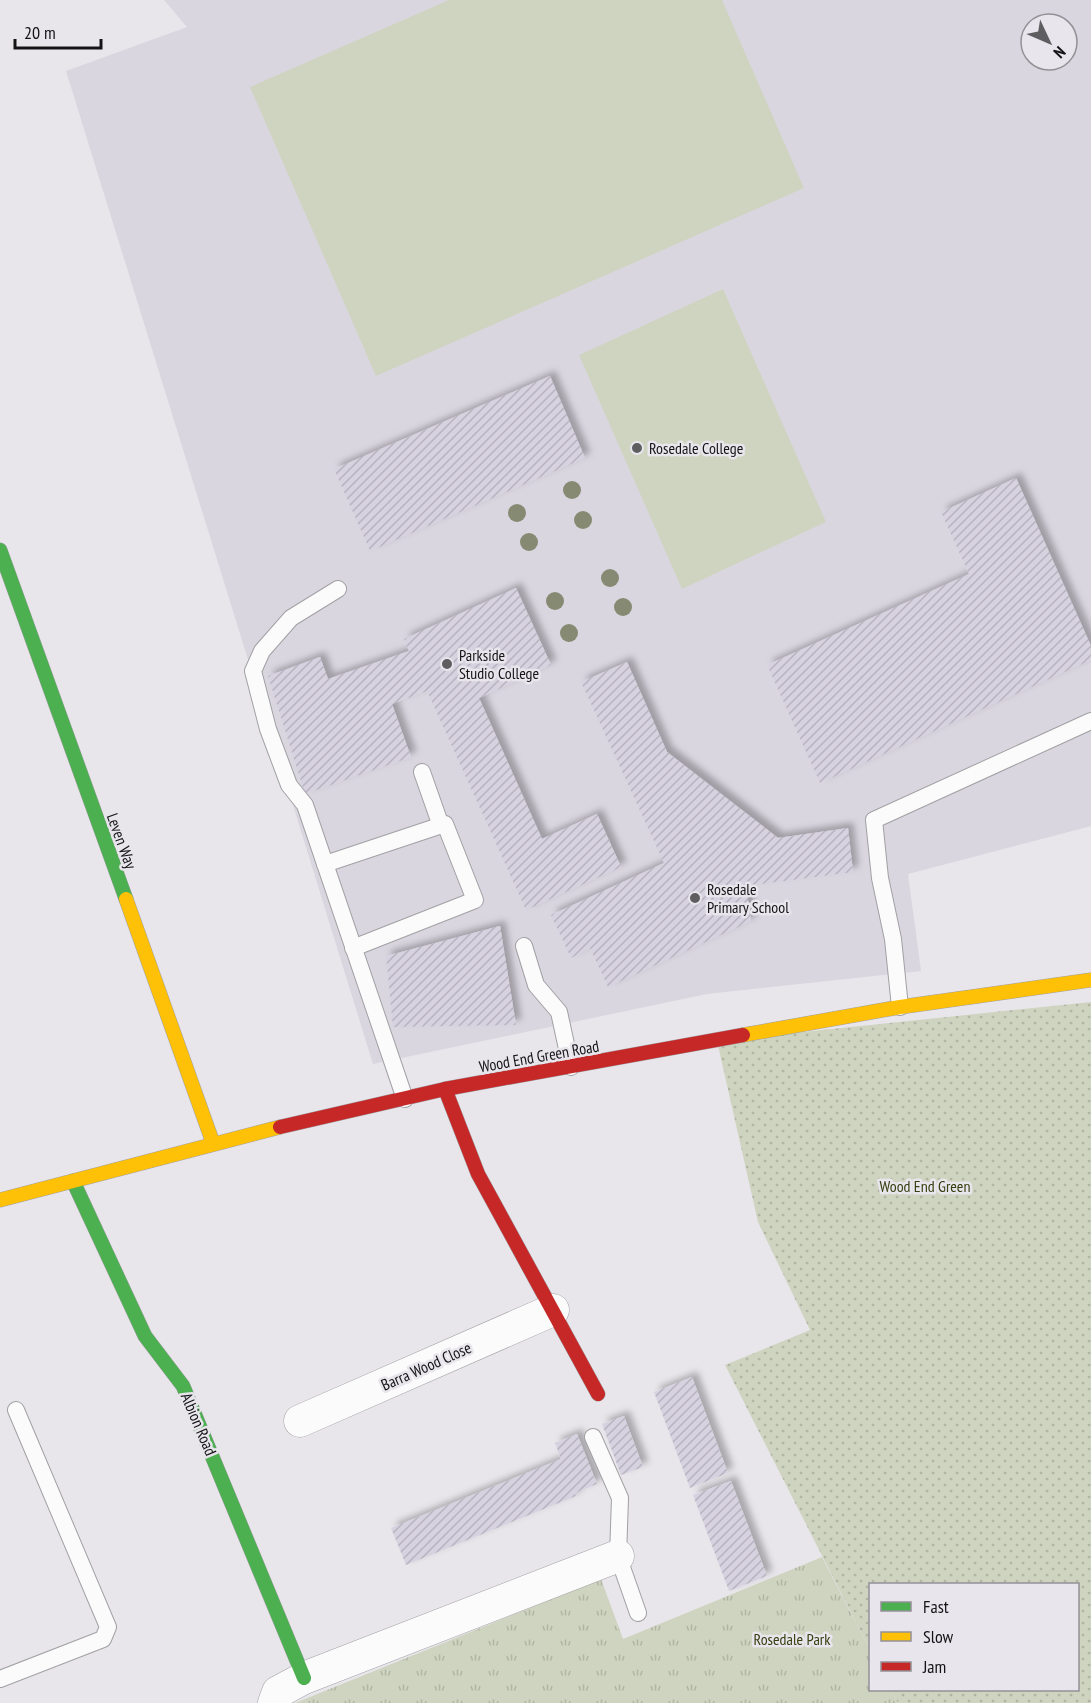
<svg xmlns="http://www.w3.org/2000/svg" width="1091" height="1703" font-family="'PT Sans Narrow',sans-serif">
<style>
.built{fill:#dad6e0;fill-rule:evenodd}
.grass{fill:#cfd4c0}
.park{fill:url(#park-tufts)}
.garden{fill:url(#garden-dots)}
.building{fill:url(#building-hatch);filter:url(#shadow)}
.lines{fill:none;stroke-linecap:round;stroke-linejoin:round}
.lane-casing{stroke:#a1a0a3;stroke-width:18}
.street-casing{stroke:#a1a0a3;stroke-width:33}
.fast-casing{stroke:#a1a0a3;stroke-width:15}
.slow-casing{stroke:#a1a0a3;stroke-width:15}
.jam-casing{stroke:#a1a0a3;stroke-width:15}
.lane{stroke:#fcfbfc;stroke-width:16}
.street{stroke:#fcfbfc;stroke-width:32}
.fast{stroke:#4caf50;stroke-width:14}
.slow{stroke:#ffc107;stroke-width:14}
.jam{stroke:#c62828;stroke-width:14}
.tree{fill:#868a72}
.poi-dot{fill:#5e5e61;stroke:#e8e5ec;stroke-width:2}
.labels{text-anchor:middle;stroke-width:5;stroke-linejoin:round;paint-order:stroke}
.poi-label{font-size:16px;fill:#141416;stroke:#e8e5ec;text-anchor:start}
.street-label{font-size:16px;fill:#141416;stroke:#e8e5ec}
.park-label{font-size:16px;fill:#353f0f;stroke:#e8e5ec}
</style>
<defs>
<pattern id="park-tufts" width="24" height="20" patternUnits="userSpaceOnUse" patternTransform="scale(1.5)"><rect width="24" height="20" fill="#cfd4c0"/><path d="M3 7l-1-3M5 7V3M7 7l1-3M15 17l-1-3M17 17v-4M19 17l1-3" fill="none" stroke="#b1b5a4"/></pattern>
<pattern id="garden-dots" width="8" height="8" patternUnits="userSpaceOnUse" patternTransform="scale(1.5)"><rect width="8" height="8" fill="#cfd4c0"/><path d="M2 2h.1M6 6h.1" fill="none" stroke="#b1b5a4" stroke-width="1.8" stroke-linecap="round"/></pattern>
<pattern id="building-hatch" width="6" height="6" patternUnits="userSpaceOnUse" patternTransform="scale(1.5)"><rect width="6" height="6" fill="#d7d2e0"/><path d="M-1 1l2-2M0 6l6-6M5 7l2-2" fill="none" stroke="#b8b3bf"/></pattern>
<filter id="shadow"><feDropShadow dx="5.5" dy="-5.5" stdDeviation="3" flood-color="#0004"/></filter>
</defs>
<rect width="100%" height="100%" fill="#e8e6eb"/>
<path class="built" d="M164,0H1091V826L908,874L921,971L707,994L373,1064L66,71L187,27ZM1031,24H1067V60H1031Z"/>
<g class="grass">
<path d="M449,0H722L804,188L376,376L250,87Z"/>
<path d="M723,289L826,522L682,589L579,355Z"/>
</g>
<path class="park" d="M822,1557L870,1650V1690H891L898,1703H295L601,1579L623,1639Z"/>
<path class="garden" d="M1091,1002V1703H898L891,1690H1078V1584H870V1650L725,1365L810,1330L758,1222L717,1041Z"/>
<g class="building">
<path d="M550,376L585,458L370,551L334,469Z"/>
<path d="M1016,478L1091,646V660L820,783L767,665L969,574L941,512Z"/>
<path d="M516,588L551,665L479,698L542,839L597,814L621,867L526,910L427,691L392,704L411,757L305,794L268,676L320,657L328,679L409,651L404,639Z"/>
<path d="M627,662L667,752L778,838L848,828L853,872L746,886L751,921L608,987L590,948L571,958L551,915L664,863L581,682Z"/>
<path d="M500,926L516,1025L393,1027L386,956Z"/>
<path d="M692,1377L728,1473L690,1488L654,1392Z"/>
<path d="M624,1416L643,1467L621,1475L602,1424Z"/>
<path d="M577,1434L597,1484L575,1493L576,1496L406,1565L391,1528L561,1459L555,1443Z"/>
<path d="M731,1481L767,1576L729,1591L693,1495Z"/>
</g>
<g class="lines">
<defs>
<g id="lane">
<path d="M338,589L291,618L262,651L253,671L268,729L289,785L305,805L405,1099"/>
<path d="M422,772L441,826"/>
<path d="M325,864L445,824L475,900L353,948"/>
<path d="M524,946L536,985L559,1012L571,1067"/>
<path d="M900,1007L893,939L880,878L874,820L1091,721"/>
<path d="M593,1437L620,1498L618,1556L638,1613"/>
<path d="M0,1679L103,1639L108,1627L16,1410"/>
</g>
<g id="street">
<path d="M300,1421L553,1310"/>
<path d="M274,1703L278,1692L304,1678L618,1556"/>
</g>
<g id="fast">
<path d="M0,550L126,899"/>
<path d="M73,1181L145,1336L183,1386L304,1678"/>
</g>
<g id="slow">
<path d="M126,899L213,1143"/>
<path d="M743,1035L900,1007L1091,980"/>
<path d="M0,1200L280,1127"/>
</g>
<g id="jam">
<path d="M445,1089L478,1174L598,1394"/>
<path d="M280,1127L445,1089L743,1035"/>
</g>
</defs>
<use href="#lane" class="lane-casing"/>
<use href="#street" class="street-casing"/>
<use href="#fast" class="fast-casing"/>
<use href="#slow" class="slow-casing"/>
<use href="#jam" class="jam-casing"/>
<use href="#lane" class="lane"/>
<use href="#street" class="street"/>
<use href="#fast" class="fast"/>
<use href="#slow" class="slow"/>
<use href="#jam" class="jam"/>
</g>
<g class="tree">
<circle cx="572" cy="490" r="9"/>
<circle cx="517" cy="513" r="9"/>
<circle cx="583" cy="520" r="9"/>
<circle cx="529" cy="542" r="9"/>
<circle cx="610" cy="578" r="9"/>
<circle cx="555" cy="601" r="9"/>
<circle cx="623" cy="607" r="9"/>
<circle cx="569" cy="633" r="9"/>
</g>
<g class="poi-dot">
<circle cx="637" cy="448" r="6"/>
<circle cx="447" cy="664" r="6"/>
<circle cx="695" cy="898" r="6"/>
</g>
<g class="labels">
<g class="poi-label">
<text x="649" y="454">Rosedale College</text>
<text x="459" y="661">Parkside<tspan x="459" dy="18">Studio College</tspan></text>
<text x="707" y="895">Rosedale<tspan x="707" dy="18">Primary School</tspan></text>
</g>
<g class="street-label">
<text transform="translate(122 841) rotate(70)" y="6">Leven Way</text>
<text transform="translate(539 1056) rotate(-10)" y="6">Wood End Green Road</text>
<text transform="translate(426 1366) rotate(-24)" y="6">Barra Wood Close</text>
<text transform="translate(199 1424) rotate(67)" y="6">Albion Road</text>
</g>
<g class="park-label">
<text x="925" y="1192">Wood End Green</text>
<text x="792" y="1645">Rosedale Park</text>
</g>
</g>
<rect x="869" y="1583" width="210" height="108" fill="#e8e5ec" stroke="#939196" stroke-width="1.5"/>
<rect x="881" y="1602" width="30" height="9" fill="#4caf50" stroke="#939196" stroke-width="1.5"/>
<text x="923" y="1613" font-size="18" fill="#141416">Fast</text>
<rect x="881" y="1632" width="30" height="9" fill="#ffc107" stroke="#939196" stroke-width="1.5"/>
<text x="923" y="1643" font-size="18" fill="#141416">Slow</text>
<rect x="881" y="1662" width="30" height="9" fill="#c62828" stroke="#939196" stroke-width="1.5"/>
<text x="923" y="1673" font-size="18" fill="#141416">Jam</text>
<g transform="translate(1049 42) rotate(134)"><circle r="28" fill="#e8e5ec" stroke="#939196" stroke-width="1.5"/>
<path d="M0-4.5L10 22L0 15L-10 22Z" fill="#5e5e61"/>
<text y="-9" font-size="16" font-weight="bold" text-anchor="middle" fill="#141416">N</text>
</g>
<path d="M15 39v9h86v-9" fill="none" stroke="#141416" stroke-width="3"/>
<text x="24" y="39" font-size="18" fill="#141416" stroke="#e8e5ec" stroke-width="4.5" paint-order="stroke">20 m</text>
</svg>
